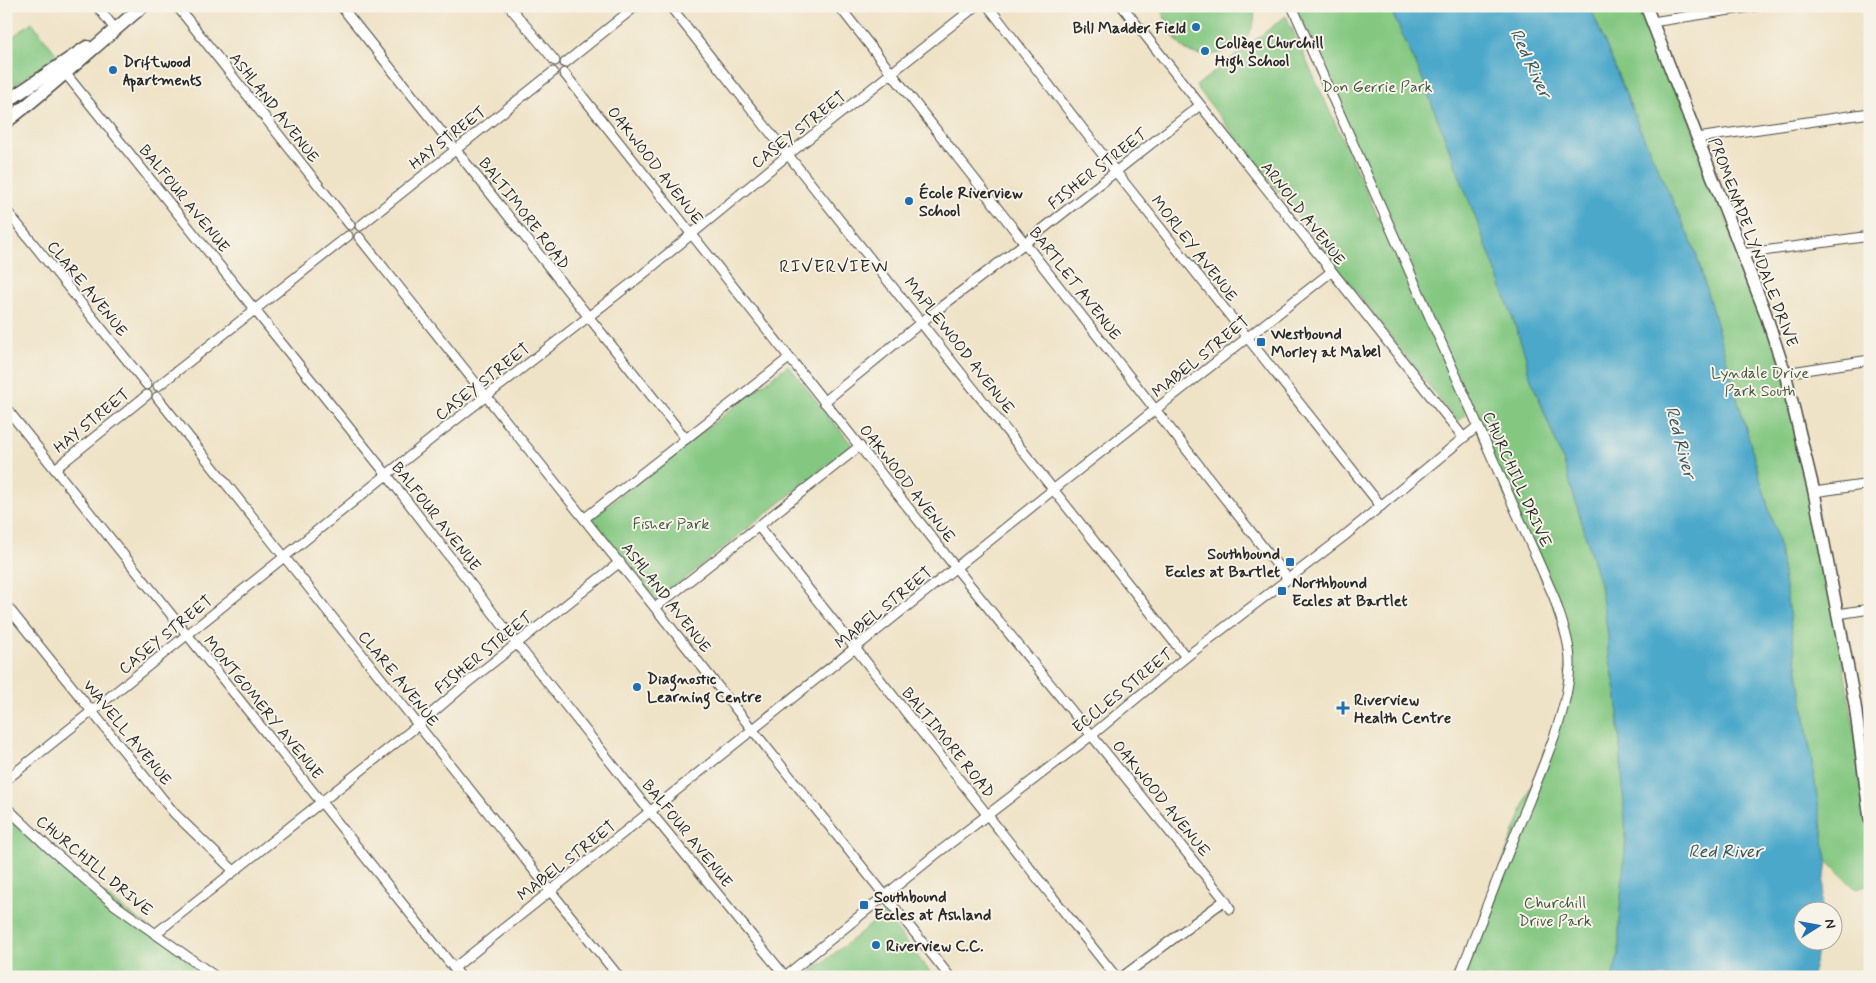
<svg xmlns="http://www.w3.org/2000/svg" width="1876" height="983" font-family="Mynerve,sans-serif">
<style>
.green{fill:#83c781;stroke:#577956}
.water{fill:#4ca8ca;stroke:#3c6a7a}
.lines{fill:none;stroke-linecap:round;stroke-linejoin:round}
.minor-casing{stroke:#484742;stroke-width:11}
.tertiary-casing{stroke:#484742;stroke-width:14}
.secondary-casing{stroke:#484742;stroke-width:15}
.minor{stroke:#fff;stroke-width:9}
.tertiary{stroke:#fff;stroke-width:11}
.secondary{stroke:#fff;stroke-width:12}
.poi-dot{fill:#1f6fb2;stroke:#f7f3e8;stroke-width:2}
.labels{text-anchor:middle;stroke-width:4;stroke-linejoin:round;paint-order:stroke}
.poi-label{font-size:16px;font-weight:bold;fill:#2b2b2b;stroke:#f7f3e8;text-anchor:start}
.park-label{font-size:16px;fill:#455a45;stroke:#f7f3e8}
.street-label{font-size:16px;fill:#2b2b2b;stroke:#f7f3e8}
.water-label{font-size:18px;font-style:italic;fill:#375763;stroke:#f7f3e8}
.neighbourhood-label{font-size:18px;letter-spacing:1px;fill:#2b2b2b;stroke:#f7f3e8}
</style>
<rect width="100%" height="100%" fill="#f7f3e8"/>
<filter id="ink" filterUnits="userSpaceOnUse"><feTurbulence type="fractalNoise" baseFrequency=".02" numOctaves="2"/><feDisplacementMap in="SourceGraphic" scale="10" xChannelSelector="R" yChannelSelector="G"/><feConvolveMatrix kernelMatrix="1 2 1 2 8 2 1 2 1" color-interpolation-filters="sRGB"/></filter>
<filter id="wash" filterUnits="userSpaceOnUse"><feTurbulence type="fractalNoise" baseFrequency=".0096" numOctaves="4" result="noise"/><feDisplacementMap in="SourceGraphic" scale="20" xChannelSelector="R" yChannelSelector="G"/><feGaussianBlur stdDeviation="1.12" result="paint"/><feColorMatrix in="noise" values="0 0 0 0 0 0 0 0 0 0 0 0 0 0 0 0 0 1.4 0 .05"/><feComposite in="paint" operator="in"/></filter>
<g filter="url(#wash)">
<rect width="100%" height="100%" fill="#efe3c7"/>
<g class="green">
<path d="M1160,6H1254C1255,15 1255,24 1250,32C1239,50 1207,62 1188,51C1172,42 1167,22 1160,6Z"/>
<path d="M1292,6H1389L1421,75L1503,290L1526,357L1528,371L1564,463L1600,584L1608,636V651L1617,696L1626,838L1619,922V954L1612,977H1459L1566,695V635Z"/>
<path d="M1590,6H1646L1785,373L1814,492L1870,822V885L1856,889L1827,861L1778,541L1695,250L1640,129Z"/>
<path d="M1286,16L1462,400L1465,415L1457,422L1196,86Z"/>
<path d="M32,22L57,55L11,88L6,86V42Z"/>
<path d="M788,365L852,445L657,601L590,519Z"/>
<path d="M6,807L81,877L216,977H6Z"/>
<path d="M884,914L934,977H805Z"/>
</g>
<path class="water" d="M1389,6H1590L1640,129L1695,250L1778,541L1827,861L1821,910H1804V940L1818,941L1813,977H1612L1619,954V922L1626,839L1617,696L1608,651V636L1600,584L1564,463L1528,371L1526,357L1503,290L1421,75Z"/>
</g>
<g filter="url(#ink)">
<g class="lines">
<defs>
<g id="minor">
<path d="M97,6L115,29"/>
<path d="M177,6L350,225"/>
<path d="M341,6L686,439"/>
<path d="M509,6L555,61"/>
<path d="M670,6L1186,657"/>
<path d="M839,6L1288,579"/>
<path d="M988,6L1116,172L1381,506"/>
<path d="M1122,6L1463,437"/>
<path d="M1292,6L1554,597C1561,620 1571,643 1570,667C1567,713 1546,758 1529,801C1505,859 1482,918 1459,977"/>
<path d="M1652,22L1756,6"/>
<path d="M565,63L636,6"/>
<path d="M564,73L956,568L1225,900L1230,909"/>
<path d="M66,74L387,475L517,644L643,803L785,976"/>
<path d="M1697,138L1870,113"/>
<path d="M6,210L147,385"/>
<path d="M360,226L553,72"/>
<path d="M359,237L950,977"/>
<path d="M1742,254L1870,236"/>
<path d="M1785,373L1870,360"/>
<path d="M158,386L348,236"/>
<path d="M157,397L619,977"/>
<path d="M824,402L929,316L1025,243L1199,106"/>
<path d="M6,408L461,977"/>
<path d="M55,469L147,395"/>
<path d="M1814,492L1870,484"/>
<path d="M585,518L789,358"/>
<path d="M759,527L1116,977"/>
<path d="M6,605L174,813L234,871"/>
<path d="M656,607L860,446"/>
<path d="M1838,614L1870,609"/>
<path d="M6,780L435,436L642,275L789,154L976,6"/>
<path d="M6,807L48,847L115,905L216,977"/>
<path d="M155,934L417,726L467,683L620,562"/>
<path d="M454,968L1054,489L1331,272"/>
<path d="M784,977L935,855L1092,735L1186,657L1343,537L1478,426"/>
<path d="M1122,977L1225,900"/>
</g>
<path id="tertiary" d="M1646,6L1765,312L1785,373L1814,492L1855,705L1870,819"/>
<g id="secondary">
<path d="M6,102L87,47"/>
<path d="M6,122C54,85 97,44 143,6"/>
</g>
</defs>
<use href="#minor" class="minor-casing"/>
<use href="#tertiary" class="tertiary-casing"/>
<use href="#secondary" class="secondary-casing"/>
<use href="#minor" class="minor"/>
<use href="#tertiary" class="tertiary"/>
<use href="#secondary" class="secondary"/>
</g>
</g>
<g class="poi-dot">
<circle cx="1196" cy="27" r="5"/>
<circle cx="1205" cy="51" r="5"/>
<circle cx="113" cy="70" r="5"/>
<circle cx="909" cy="201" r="5"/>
<rect x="1256" y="337" width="10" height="10" rx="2.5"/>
<rect x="1285" y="557" width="10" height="10" rx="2.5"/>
<rect x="1277" y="586" width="10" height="10" rx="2.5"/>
<circle cx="637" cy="687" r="5"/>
<path d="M1340.5 700.5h5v5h5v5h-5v5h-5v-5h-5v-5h5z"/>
<rect x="859" y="900" width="10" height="10" rx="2.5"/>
<circle cx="876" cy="945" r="5"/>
</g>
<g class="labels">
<g class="poi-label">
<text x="1186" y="33" text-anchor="end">Bill Madder Field</text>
<text x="1215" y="48">Collège Churchill<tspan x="1215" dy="18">High School</tspan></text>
<text x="123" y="67">Driftwood<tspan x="123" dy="18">Apartments</tspan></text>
<text x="919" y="198">École Riverview<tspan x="919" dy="18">School</tspan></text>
<text x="1271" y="339">Westbound<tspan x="1271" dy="18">Morley at Mabel</tspan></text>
<text x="1280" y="559" text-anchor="end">Southbound<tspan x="1280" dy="18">Eccles at Bartlet</tspan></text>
<text x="1292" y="588">Northbound<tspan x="1292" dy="18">Eccles at Bartlet</tspan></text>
<text x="647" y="684">Diagnostic<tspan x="647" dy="18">Learning Centre</tspan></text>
<text x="1354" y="705">Riverview<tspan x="1354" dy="18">Health Centre</tspan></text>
<text x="874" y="902">Southbound<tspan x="874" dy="18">Eccles at Ashland</tspan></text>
<text x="886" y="951">Riverview C.C.</text>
</g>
<g class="park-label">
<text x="1377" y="92">Don Gerrie Park</text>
<text x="1760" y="378">Lyndale Drive<tspan x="1760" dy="18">Park South</tspan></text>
<text x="671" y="529">Fisher Park</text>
<text x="1555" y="908">Churchill<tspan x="1555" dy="18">Drive Park</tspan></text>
</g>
<g class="street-label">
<text transform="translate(275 107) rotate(52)" y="6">ASHLAND AVENUE</text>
<text transform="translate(798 129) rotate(-38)" y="6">CASEY STREET</text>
<text transform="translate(447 137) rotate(-38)" y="6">HAY STREET</text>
<text transform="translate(656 165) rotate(52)" y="6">OAKWOOD AVENUE</text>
<text transform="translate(1097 168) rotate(-38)" y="6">FISHER STREET</text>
<text transform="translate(185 198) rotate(51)" y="6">BALFOUR AVENUE</text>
<text transform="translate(525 213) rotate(52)" y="6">BALTIMORE ROAD</text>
<text transform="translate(1304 213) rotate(52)" y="6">ARNOLD AVENUE</text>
<text transform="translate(1754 242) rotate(69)" y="6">PROMENADE LYNDALE DRIVE</text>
<text transform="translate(1195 248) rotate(52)" y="6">MORLEY AVENUE</text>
<text transform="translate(1076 283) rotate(52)" y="6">BARTLET AVENUE</text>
<text transform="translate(88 288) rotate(51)" y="6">CLARE AVENUE</text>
<text transform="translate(960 345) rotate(52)" y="6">MAPLEWOOD AVENUE</text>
<text transform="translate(1200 356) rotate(-39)" y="6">MABEL STREET</text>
<text transform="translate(482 381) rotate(-38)" y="6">CASEY STREET</text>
<text transform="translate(91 420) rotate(-39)" y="6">HAY STREET</text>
<text transform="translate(1518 479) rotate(66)" y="6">CHURCHILL DRIVE</text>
<text transform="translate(908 483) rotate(52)" y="6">OAKWOOD AVENUE</text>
<text transform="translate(437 516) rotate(52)" y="6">BALFOUR AVENUE</text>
<text transform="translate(667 597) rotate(52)" y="6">ASHLAND AVENUE</text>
<text transform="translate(883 607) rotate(-39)" y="6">MABEL STREET</text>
<text transform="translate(165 634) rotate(-39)" y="6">CASEY STREET</text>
<text transform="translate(483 652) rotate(-39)" y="6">FISHER STREET</text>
<text transform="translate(399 678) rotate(51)" y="6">CLARE AVENUE</text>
<text transform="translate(1122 690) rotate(-39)" y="6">ECCLES STREET</text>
<text transform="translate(264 707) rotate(51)" y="6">MONTGOMERY AVENUE</text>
<text transform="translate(128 732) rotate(51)" y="6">WAVELL AVENUE</text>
<text transform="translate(949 742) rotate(51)" y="6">BALTIMORE ROAD</text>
<text transform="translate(1162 798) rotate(51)" y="6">OAKWOOD AVENUE</text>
<text transform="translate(688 833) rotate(51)" y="6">BALFOUR AVENUE</text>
<text transform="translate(566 860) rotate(-38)" y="6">MABEL STREET</text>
<text transform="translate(95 865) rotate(40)" y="6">CHURCHILL DRIVE</text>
</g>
<g class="water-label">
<text transform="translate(1531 63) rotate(65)" y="6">Red River</text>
<text transform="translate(1681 442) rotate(75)" y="6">Red River</text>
<text x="1725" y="857">Red River</text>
</g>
<g class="neighbourhood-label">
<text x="834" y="272">RIVERVIEW</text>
</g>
</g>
<rect width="1876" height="983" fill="none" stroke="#f7f3e8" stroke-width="25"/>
<g transform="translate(1818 926) rotate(79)"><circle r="24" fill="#f7f3e8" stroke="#a5a39c"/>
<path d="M0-4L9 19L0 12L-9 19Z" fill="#1f6fb2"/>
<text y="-8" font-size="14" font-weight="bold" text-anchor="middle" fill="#2b2b2b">N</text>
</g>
</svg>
